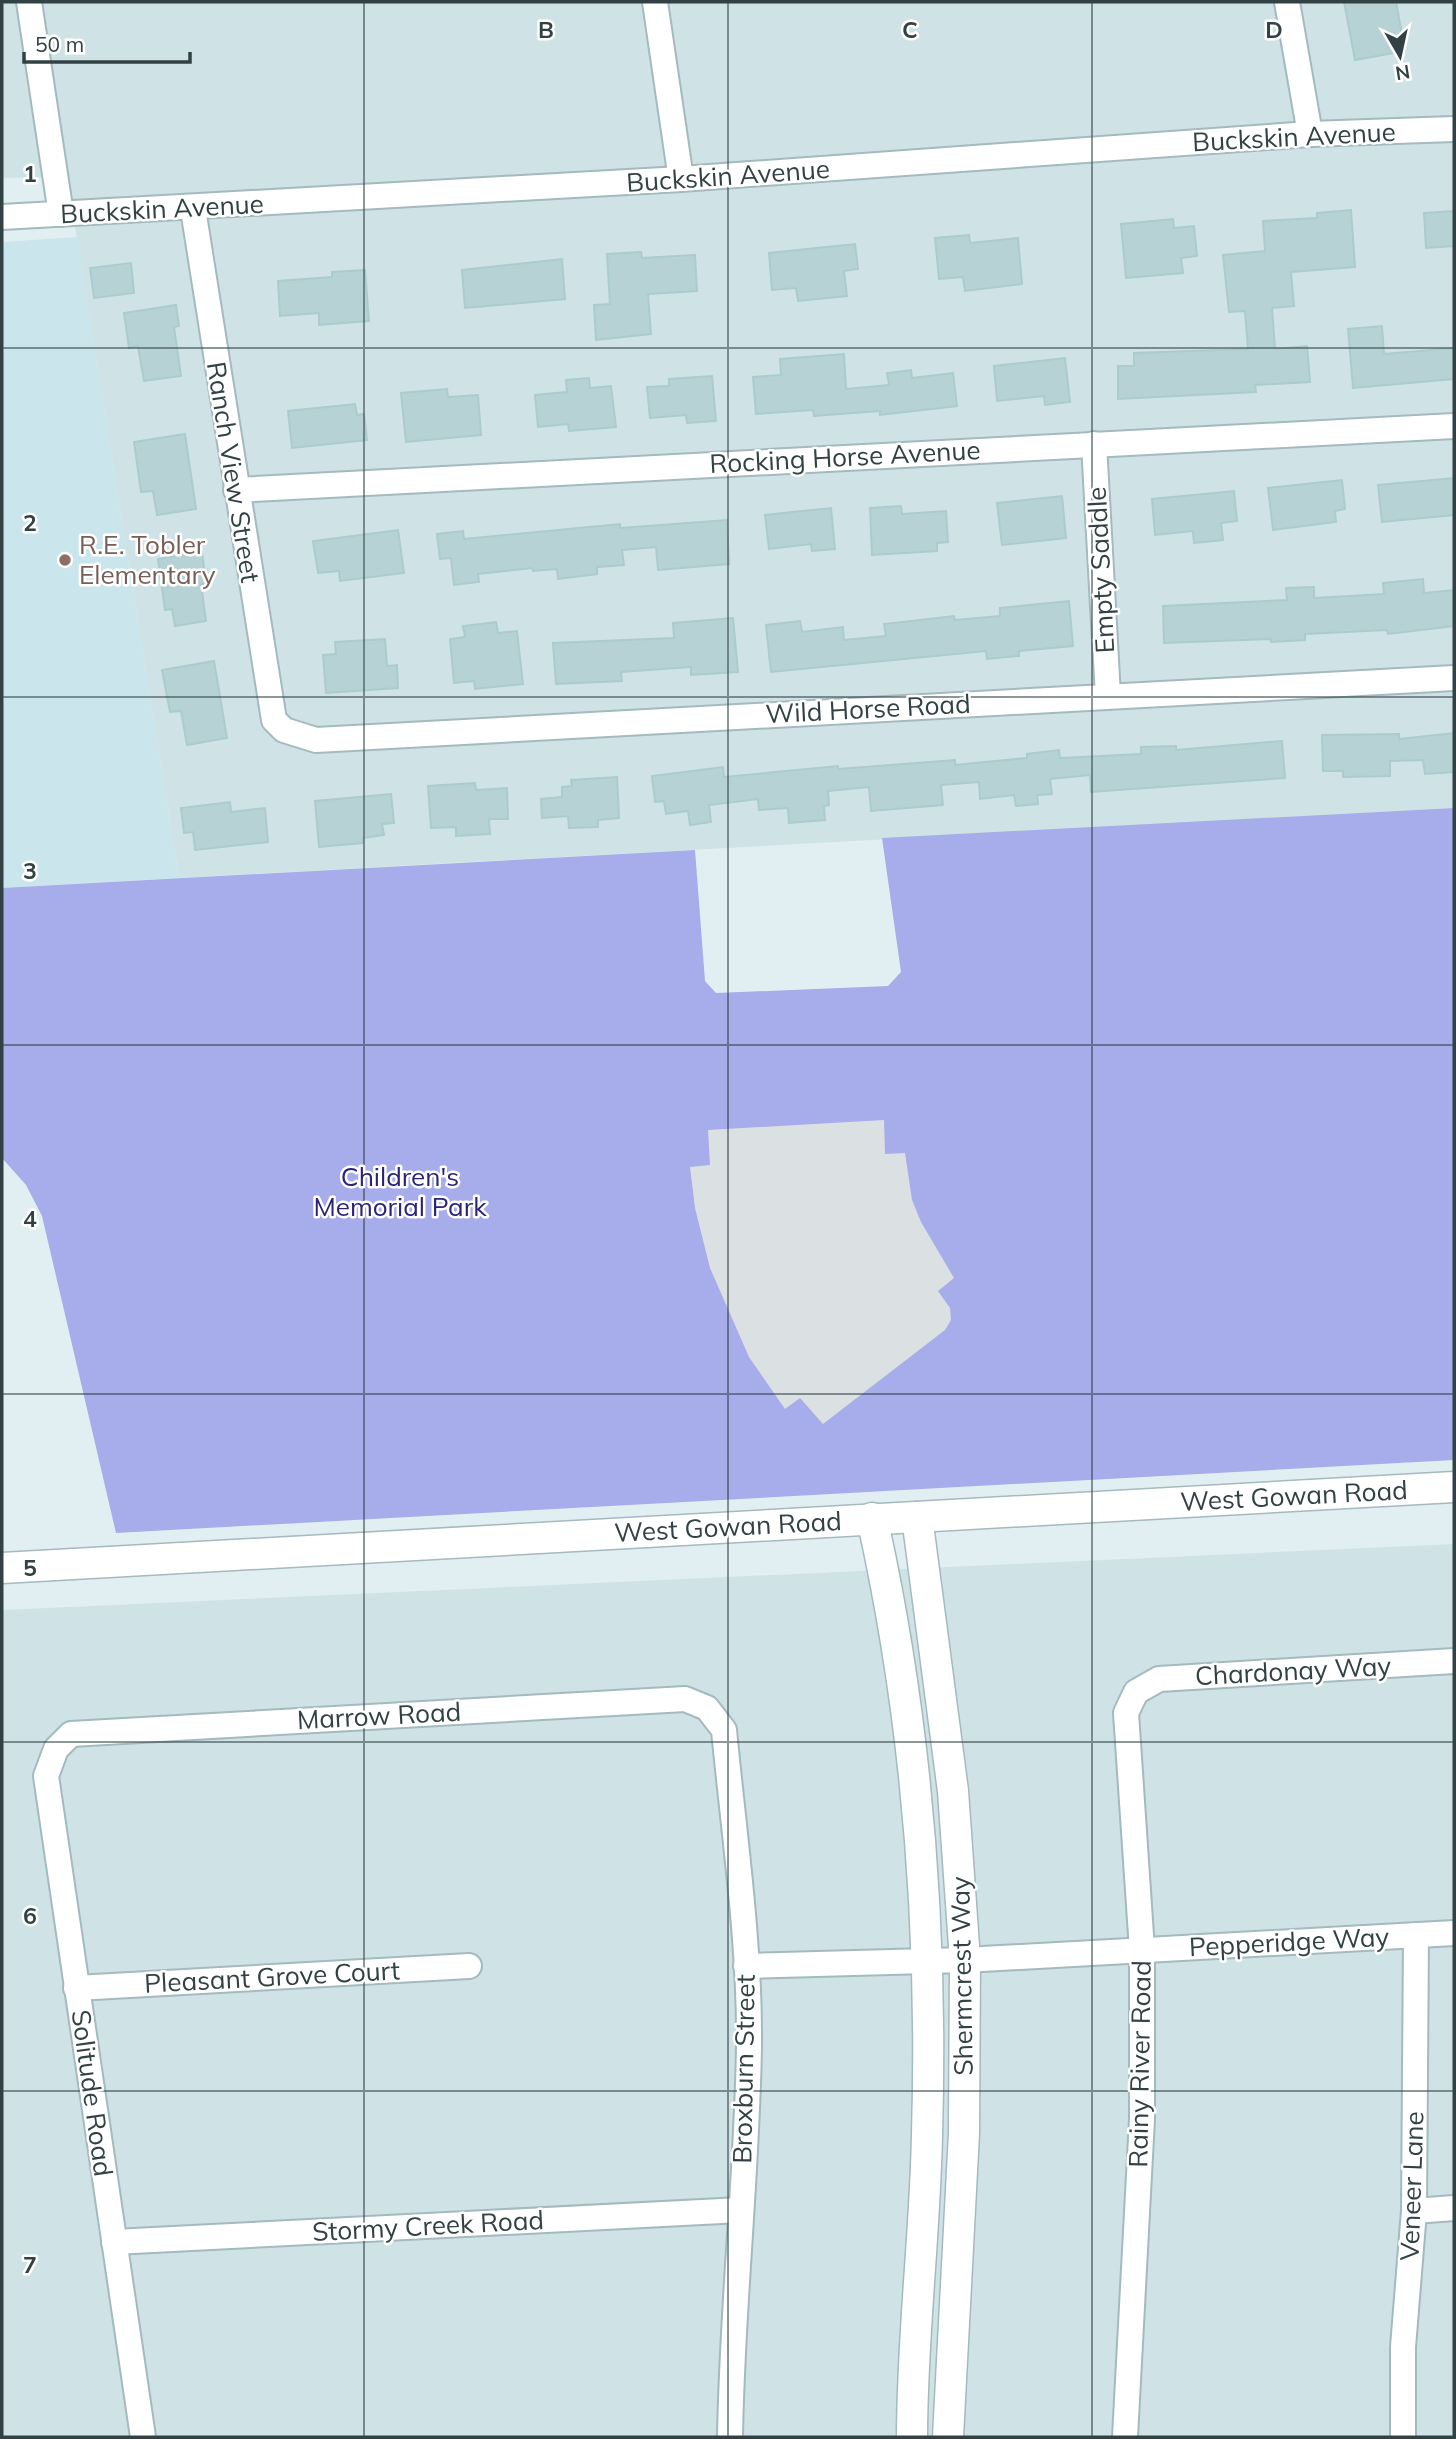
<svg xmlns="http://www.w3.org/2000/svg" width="1456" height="2439" font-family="Mulish,sans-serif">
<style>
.residential{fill:#cfe3e6}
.education{fill:#cae6ec}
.green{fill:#a7acea}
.parking{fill:#dbe1e2}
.building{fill:#b7d2d4;stroke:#aacccf;stroke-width:2}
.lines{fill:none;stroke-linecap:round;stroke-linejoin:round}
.minor-casing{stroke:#a4babe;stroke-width:28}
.tertiary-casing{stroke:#a4babe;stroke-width:33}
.minor{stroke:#fff;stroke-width:24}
.tertiary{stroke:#fff;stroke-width:30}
.grid{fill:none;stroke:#324244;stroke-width:2;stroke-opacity:0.55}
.education-dot{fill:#8d6e63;stroke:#fff;stroke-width:2.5}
.labels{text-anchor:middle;stroke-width:5;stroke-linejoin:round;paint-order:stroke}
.street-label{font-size:26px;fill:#324244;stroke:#fff}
.education-label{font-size:26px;fill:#785e54;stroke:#fff;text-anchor:start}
.park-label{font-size:26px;fill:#2b2378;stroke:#fff}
.grid-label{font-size:23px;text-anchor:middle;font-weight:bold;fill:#324244;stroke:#fff;stroke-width:5;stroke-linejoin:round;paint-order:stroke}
</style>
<rect width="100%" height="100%" fill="#e2eff2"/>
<g class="residential">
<path d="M2,2H1454V808L179,878L67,177L2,178Z"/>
<path d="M1454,1544V2437H2V1610Z"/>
</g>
<path class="education" d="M77,237L179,878L2,888V242Z"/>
<path class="green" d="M1454,808V1460L116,1533L42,1216L26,1185L2,1158V888L695,850L705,981L716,993L888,986L901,972L882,838Z"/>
<path class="parking" d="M884,1120L885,1154L905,1153L912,1200L921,1222L954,1278L938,1291L950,1308L951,1320L945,1330L823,1424L800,1398L785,1409L749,1357L710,1268L695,1208L690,1167L710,1165L708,1130Z"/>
<g class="building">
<path d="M1344,2H1396L1405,51L1355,60Z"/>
<path d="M1351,210L1355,267L1291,272L1294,306L1272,308L1275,349L1307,346L1310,382L1255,385L1256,392L1118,399V366H1134V353L1248,349L1245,311L1229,312L1223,255L1265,251L1263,221L1317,218V213Z"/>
<path d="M1454,211V246L1426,248L1424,213Z"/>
<path d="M1173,219L1174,228L1194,226L1197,256L1181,258L1183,273L1126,278L1121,224Z"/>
<path d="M969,235L970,243L1018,238L1022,284L965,291L963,277L939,279L935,238Z"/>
<path d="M855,244L858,269L844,271L847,296L798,301L796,288L772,290L769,253Z"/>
<path d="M641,252L642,258L695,255L697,291L648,294L651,334L596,340L594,305L610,304L607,254Z"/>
<path d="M562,259L565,299L465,308L462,270Z"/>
<path d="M131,263L134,293L94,298L90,268Z"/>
<path d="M365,270L369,321L319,325V313L280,316L278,281L332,277V272Z"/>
<path d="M176,305L179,326L174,327L181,376L144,381L138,346L129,348L124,313Z"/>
<path d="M1382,326L1384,354L1454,348V379L1353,388L1348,329Z"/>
<path d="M844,354L846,389L889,385L887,373L911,370L912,378L953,373L957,406L880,415V411L814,416L813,410L756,414L753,377L781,375L780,359Z"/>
<path d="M1065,358L1070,402L1045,405L1044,396L997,401L994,366Z"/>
<path d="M712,376L716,421L687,423L686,415L650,418L647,387L669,386V379Z"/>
<path d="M589,378L590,388L611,386L616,427L569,431L568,424L538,427L535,395L567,392L566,380Z"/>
<path d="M447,389L448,397L478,395L481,435L406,442L401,393Z"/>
<path d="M355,404L357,415L364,414L367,440L292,448L288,411Z"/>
<path d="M185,434L196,509L157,515L153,491L141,492L134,442Z"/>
<path d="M1454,478V515L1382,522L1378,485Z"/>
<path d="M1342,480L1345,509L1335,511L1336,522L1273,530L1268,488Z"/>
<path d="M1234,491L1237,521L1221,523L1223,540L1194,543L1193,531L1155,535L1152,499Z"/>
<path d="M1062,496L1066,538L1002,545L997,503Z"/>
<path d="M901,506L902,514L946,511L948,542L937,543V551L872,555L870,508Z"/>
<path d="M831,508L835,549L812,551L811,544L769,549L765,515Z"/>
<path d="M727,520L729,564L658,570L656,547L622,550L624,565L597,567V574L558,579L557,569L533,571L532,568L478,574L479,582L454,585L451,558L440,559L437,534L463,531L464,539L620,524V528Z"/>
<path d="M398,530L404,573L340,581L339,571L318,573L313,541Z"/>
<path d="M202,552L206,584H201L206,621L175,626L172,609L165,610L158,559Z"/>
<path d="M1423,579L1424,593L1454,590V626L1388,634L1387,630L1305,634V640L1271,642V639L1164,643L1163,606L1287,600L1286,588L1314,587V598L1384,594L1383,583Z"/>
<path d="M1069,601L1073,646L1019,651V656L987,659L986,651L771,672L766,625L800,621L802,632L843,627L844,640L886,636L884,624L954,616L955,620L1000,616V608Z"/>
<path d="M733,618L738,672L691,675V667L621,672L622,681L556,684L553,643L674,638L673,623Z"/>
<path d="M496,622L498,633L517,631L523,684L475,689L474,681L454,683L450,639L465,637L463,626Z"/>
<path d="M385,639L387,666L397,665L398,688L326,693L323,655L336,654L335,642Z"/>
<path d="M214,661L227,738L187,745L181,711L170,712L162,670Z"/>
<path d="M1454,733V772L1425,774L1423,760L1390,761V776L1343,777V771H1323L1322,735L1399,734V739Z"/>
<path d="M1282,741L1285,778L1091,792L1090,775L1050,779L1052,794L1037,795L1038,804L1016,806L1014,795L980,799L979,782L941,785L943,805L871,811L869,787L828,791L829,805L824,806L825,820L789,823L788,808L759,810L758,799L709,805L711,822L690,825L688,811L666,814L664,801L655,802L652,776L723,767L724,777L838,766V769L955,760V765L1027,758V754L1059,750L1060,758L1141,754V747L1176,746V750Z"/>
<path d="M617,777L619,818L598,820V827L569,828L568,816L542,818L541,799L562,797V787L572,786L571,780Z"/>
<path d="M475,783L476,790L507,788L508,819H489L490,834L456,836V827L431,828L428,786Z"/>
<path d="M391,794L394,823L382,824L384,835L363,838V843L319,847L315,801Z"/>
<path d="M230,802L231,812L265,808L268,842L195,850L193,832L184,833L181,808Z"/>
</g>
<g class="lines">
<defs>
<g id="minor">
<path d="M29,2L61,214"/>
<path d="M655,2L681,179"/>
<path d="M1287,2L1310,134"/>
<path d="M193,209L274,720L284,730L316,740L1454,678"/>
<path d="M2,217L681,179L1310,134L1454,129"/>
<path d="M1094,444L1108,696"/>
<path d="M236,490L1454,426"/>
<path d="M746,1966L965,1960L1454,1933"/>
<path d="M76,1988L469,1966"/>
<path d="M1414,2211L1454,2208"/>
<path d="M114,2242L741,2210"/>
<path d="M143,2437L46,1776L56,1749L71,1734L685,1699L707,1708L724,1730C734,1835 750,1941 749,2046C747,2177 732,2307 730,2437"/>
<path d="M1125,2437L1142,2119V1950L1126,1713L1136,1692L1159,1679L1454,1661"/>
<path d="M1403,2437V2347L1414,2211L1416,1935"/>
</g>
<g id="tertiary">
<path d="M917,1517L953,1791L965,1960L964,2133L948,2437"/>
<path d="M872,1518C917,1720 933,1929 927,2135C925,2236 912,2336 912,2437"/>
<path d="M2,1568L1454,1487"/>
</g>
</defs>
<use href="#minor" class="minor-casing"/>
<use href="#tertiary" class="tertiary-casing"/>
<use href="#minor" class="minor"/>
<use href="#tertiary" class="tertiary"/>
</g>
<path class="grid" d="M364,2V2437M728,2V2437M1092,2V2437M2,348H1454M2,697H1454M2,1045H1454M2,1394H1454M2,1742H1454M2,2091H1454"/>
<circle class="education-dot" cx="65" cy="560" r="7"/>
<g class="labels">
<g class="street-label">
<text transform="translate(1294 137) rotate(-3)" y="9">Buckskin Avenue</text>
<text transform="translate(728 176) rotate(-4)" y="9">Buckskin Avenue</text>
<text transform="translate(162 209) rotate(-3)" y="9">Buckskin Avenue</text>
<text transform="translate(845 457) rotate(-3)" y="9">Rocking Horse Avenue</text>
<text transform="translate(233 472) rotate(81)" y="9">Ranch View Street</text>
<text transform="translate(1101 570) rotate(-93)" y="9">Empty Saddle</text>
<text transform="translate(868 709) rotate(-3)" y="9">Wild Horse Road</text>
<text transform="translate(1294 1496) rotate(-3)" y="9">West Gowan Road</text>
<text transform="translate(728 1527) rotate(-3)" y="9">West Gowan Road</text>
<text transform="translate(1293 1671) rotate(-3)" y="9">Chardonay Way</text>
<text transform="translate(379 1716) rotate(-3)" y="9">Marrow Road</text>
<text transform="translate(1289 1942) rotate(-3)" y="9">Pepperidge Way</text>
<text transform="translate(962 1976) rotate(-91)" y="9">Shermcrest Way</text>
<text transform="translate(272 1977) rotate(-3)" y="9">Pleasant Grove Court</text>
<text transform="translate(1140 2064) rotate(-89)" y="9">Rainy River Road</text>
<text transform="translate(744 2069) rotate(-89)" y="9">Broxburn Street</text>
<text transform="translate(92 2093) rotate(82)" y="9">Solitude Road</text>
<text transform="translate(1412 2186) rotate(-88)" y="9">Veneer Lane</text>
<text transform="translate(428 2226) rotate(-3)" y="9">Stormy Creek Road</text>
</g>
<g class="education-label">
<text x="79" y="554">R.E. Tobler<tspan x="79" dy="30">Elementary</tspan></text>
</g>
<g class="park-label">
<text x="400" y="1186">Children's<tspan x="400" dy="30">Memorial Park</tspan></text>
</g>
</g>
<g class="grid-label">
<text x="546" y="38">B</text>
<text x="910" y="38">C</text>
<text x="1274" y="38">D</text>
<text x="30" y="182">1</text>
<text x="30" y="531">2</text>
<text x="30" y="879">3</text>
<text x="30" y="1227">4</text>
<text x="30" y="1576">5</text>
<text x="30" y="1924">6</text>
<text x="30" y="2273">7</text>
</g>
<rect width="1456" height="2439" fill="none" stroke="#324244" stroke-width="7"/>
<g transform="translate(1400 56) rotate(171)" stroke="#ffffff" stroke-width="5" paint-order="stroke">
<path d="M0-5L12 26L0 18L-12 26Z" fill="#324244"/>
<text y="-10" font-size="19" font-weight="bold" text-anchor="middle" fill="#324244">N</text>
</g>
<path d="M24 52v10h166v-10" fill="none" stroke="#324244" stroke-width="3.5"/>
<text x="35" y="52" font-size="21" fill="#324244" stroke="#ffffff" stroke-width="5" paint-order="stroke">50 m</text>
</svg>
